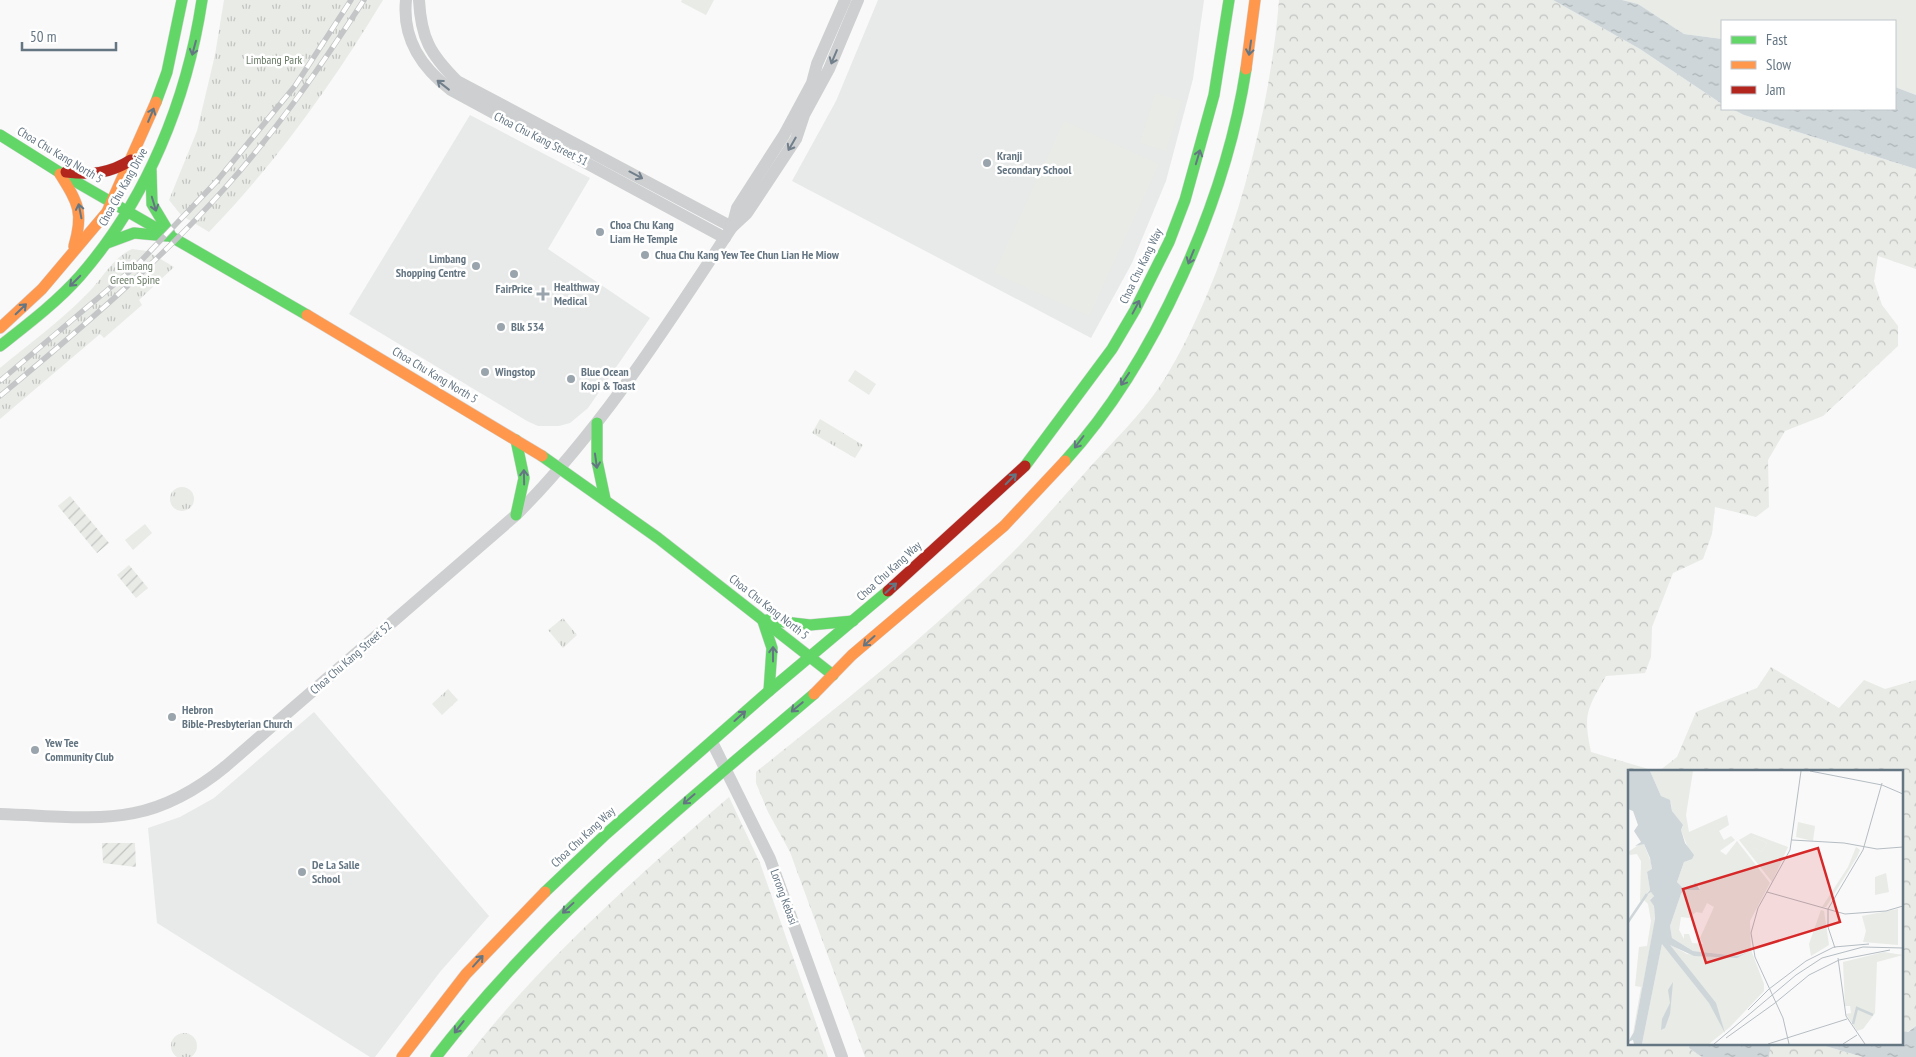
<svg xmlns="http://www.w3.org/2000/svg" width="1916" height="1057" font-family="'PT Sans Narrow',sans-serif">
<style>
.built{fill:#e8e9e9}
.grass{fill:#e8ebe6}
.forest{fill:url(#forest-crowns)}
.park{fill:url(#park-tufts)}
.garden{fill:url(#garden-furrows)}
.water{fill:url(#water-ripples)}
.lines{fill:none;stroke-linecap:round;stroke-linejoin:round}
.fast-casing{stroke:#d5d6d7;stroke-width:12}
.slow-casing{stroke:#d5d6d7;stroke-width:12}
.jam-casing{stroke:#d5d6d7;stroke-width:12}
.street{stroke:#cecfd0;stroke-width:12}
.fast{stroke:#63d668;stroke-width:11}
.slow{stroke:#ff974d;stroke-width:11}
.jam{stroke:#b3261e;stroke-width:11}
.rail-casing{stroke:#c3c5c6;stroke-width:5.5}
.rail{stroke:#fff;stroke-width:4;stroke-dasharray:11;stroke-linecap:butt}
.oneway{stroke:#657683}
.oneway2{stroke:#707f8b}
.poi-dot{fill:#99a4ac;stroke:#fff;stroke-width:2}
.labels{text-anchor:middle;stroke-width:5;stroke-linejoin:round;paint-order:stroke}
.park-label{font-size:12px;fill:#687a64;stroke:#fff}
.street-label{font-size:12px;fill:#657683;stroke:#fff}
.poi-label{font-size:12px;font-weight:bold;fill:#657683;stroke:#fff;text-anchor:start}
.inset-river{fill:none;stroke:#ced6d9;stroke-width:2.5}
.inset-road{fill:none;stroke:#b5bdc3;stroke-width:1}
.view{fill:#d62828;fill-opacity:0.15;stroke:#d62828;stroke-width:2.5}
.inset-edge{fill:none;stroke:#657683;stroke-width:2.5}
</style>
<defs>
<pattern id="forest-crowns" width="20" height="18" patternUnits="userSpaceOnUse" patternTransform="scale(1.25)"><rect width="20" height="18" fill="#e8ebe6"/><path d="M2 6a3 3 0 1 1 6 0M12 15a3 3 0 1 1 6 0" fill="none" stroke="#c0c3c0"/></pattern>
<pattern id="park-tufts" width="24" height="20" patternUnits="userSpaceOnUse" patternTransform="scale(1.25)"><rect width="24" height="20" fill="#e8ebe6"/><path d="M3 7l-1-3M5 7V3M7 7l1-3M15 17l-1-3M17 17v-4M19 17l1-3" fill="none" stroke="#c0c3c0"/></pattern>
<pattern id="garden-furrows" width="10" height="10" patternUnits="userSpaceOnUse" patternTransform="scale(1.25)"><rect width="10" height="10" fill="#e8ebe6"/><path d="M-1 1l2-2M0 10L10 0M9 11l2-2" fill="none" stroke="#c0c3c0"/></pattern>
<pattern id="water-ripples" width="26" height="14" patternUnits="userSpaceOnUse" patternTransform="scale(1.25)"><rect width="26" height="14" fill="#ced6d9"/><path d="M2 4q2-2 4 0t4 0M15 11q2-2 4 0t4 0" fill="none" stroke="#abb2b5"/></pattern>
</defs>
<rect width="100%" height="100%" fill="#f9f9f9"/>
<g class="built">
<path d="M878,0H1204L1193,79L1166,181L1132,263L1091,338L792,181L836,101Z"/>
<path d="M470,115L590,178L548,249L650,318L588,408L570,423L559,426H538L527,421L349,314Z"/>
<path d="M314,712L489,916L440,972L375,1057H370L157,923L148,828L180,817L214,798Z"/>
</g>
<g class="grass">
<path d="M682,0H714L706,15L681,2Z"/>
<path d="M1622,0H1916V95L1895,87V21H1722V39L1684,34L1638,4Z"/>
<path d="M1155,93L1182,101L1166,151L1140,143Z"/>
<path d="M1064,121L1159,164L1089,316L994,273Z"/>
<path d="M855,370L876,384L869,395L848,381Z"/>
<path d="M145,524L152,533L133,550L125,540Z"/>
</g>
<g class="forest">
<path d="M1279,0H1553L1640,49L1722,104V109H1732L1744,115L1916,169V269L1878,256L1874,281L1882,305L1898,326V346L1823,416L1785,431L1768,460L1769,507L1756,517L1715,507L1712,534L1703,559L1673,573L1652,627L1651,657L1645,673L1606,676C1587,710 1583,713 1591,752L1655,771H1630V1043H1690L1689,1048L1702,1057H865L790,852L768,812L756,783V772C846,700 936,629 1018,547C1040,524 1061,499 1083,475C1111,443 1145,412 1167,375C1228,273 1270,118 1279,0Z"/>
<path d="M1771,667L1839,708L1864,680L1885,689L1916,680V1026L1907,1032L1902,1031V771H1659L1677,757L1696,712L1757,688Z"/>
<path d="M729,797L760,863L828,1057H467C543,959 636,878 729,797Z"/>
<path d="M1771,1043H1815L1863,1057H1769Z"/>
</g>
<g class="park">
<path d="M224,0H383C333,83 276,163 209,232L181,215L169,200L197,131L215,55Z"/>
<path d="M132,249L147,251L174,267L139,300L142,305L104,338L100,334L0,419V368C29,344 59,322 86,295C101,281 112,258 132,249Z"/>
<path d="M820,419L863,445L855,458L812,433Z"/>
<circle cx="182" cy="499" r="12"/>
<path d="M563,618L577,635L563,648L548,630Z"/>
<path d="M448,689L458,700L442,715L432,704Z"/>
<circle cx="184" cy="1046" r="13"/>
</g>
<g class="garden">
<path d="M70,496L109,543L97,553L58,506Z"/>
<path d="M129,565L148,588L136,598L117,575Z"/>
<path d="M102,843H135L136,867L103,863Z"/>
</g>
<g class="water">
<path d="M1553,0H1622L1638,4L1684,34L1722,39V104L1640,49Z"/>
<path d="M1895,87L1916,95V169L1744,115L1732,109H1895Z"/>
<path d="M1916,1026V1057H1863L1815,1043H1902V1031L1908,1032Z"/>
<path d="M1690,1043H1771L1769,1057H1702L1689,1048Z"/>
</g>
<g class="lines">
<defs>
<g id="fast">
<path d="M156,102L167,72L182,0"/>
<path d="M0,135L59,172L307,315"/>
<path d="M151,170L152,204L170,234"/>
<path d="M107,243L134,233L167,236"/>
<path d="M0,346C28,324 57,302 80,276C147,199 187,100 202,0"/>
<path d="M597,423V461L605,499"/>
<path d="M516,440L524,478L516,515"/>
<path d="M542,456L658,538L833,675"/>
<path d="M1065,461C1155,362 1226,200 1246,69"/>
<path d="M1025,466L1112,349L1135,310L1169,242L1185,200L1214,95L1229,0"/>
<path d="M767,620L810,625L853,621"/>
<path d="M763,621L772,648L769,691"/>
<path d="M545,892L606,834L769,691L888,591"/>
<path d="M436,1057C547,914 678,810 814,694"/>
</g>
<g id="slow">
<path d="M1246,69L1255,0"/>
<path d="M60,174C78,203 84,212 74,246"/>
<path d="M307,315L542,456"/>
<path d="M0,328L42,289L107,212L156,102"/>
<path d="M814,694L852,655L1004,526L1065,461"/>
<path d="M402,1057L466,974L545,892"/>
</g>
<g id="jam">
<path d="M66,172C91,175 109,174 131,160"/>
<path d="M888,591L1025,466"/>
</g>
</defs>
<use href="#fast" class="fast-casing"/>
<use href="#slow" class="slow-casing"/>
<use href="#jam" class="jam-casing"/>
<g class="street">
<path d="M406,0C402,39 421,67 451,90L725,238"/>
<path d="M419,0C421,38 430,54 457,81L732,227"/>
<path d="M732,227L737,208L784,135L812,83L817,64L845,0"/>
<path d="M712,742L770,859L842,1057"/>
<path d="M0,814C95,817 147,831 226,766L516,515C601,430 666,327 732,227L747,213L796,139L804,115L829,69L858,0"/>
</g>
<use href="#fast" class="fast"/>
<use href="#slow" class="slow"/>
<use href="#jam" class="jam"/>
<defs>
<g id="rail">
<path d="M0,381L137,265L216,182L295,86L351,0"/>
<path d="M0,396C78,331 157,264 225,188C277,130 321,66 364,0"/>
</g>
</defs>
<use href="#rail" class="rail-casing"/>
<use href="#rail" class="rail"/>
</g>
<defs><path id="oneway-shaft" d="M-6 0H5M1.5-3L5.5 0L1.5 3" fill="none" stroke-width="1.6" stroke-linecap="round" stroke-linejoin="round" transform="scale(1.25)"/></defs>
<g class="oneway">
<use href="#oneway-shaft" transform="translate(194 48) rotate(105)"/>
<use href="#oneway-shaft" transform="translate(1250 48) rotate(98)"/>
<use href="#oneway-shaft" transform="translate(151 115) rotate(-67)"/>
<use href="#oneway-shaft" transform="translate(1198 157) rotate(-73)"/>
<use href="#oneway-shaft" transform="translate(154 204) rotate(73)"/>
<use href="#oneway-shaft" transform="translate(80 211) rotate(-101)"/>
<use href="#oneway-shaft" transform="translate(1191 257) rotate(112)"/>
<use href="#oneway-shaft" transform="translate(75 281) rotate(135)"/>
<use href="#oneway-shaft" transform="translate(1136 307) rotate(-62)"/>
<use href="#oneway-shaft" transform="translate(21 309) rotate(-44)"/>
<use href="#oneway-shaft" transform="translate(1125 379) rotate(124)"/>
<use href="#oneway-shaft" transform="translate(1079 442) rotate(127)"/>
<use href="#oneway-shaft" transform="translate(596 461) rotate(82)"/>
<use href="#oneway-shaft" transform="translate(524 477) rotate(-91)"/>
<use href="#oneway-shaft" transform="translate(1011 479) rotate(-45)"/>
<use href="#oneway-shaft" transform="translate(891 588) rotate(-42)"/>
<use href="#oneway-shaft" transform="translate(869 641) rotate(138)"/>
<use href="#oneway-shaft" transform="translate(773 654) rotate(-90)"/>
<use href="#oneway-shaft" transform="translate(797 707) rotate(140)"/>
<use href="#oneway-shaft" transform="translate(740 716) rotate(-42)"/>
<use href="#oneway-shaft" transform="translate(689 799) rotate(139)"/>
<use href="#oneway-shaft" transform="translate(568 908) rotate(137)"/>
<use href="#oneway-shaft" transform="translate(478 961) rotate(-48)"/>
<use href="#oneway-shaft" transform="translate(459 1027) rotate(128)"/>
</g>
<g class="oneway2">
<use href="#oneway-shaft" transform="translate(834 57) rotate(113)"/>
<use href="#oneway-shaft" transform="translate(443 85) rotate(-142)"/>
<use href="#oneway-shaft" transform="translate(792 144) rotate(120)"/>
<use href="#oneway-shaft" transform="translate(636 175) rotate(28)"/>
</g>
<g class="poi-dot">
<circle cx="987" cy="163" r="5"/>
<circle cx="600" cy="232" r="5"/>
<circle cx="645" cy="255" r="5"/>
<circle cx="476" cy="266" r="5"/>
<circle cx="514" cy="274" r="5"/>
<path d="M540.5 286.5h5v5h5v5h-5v5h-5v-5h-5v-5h5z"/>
<circle cx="501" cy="327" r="5"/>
<circle cx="485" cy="372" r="5"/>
<circle cx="571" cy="379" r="5"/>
<circle cx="172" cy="717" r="5"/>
<circle cx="35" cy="750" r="5"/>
<circle cx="302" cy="872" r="5"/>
</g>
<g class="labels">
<g class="park-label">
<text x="274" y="64">Limbang Park</text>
<text x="135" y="270">Limbang<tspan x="135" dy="14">Green Spine</tspan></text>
</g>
<g class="street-label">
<text transform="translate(541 139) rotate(27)" y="4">Choa Chu Kang Street 51</text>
<text transform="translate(60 155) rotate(31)" y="4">Choa Chu Kang North 5</text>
<text transform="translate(123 187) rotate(-61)" y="4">Choa Chu Kang Drive</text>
<text transform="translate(1141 266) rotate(-64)" y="4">Choa Chu Kang Way</text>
<text transform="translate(435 375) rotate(31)" y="4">Choa Chu Kang North 5</text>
<text transform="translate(889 571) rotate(-42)" y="4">Choa Chu Kang Way</text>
<text transform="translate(769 607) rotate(38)" y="4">Choa Chu Kang North 5</text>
<text transform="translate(351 658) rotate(-41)" y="4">Choa Chu Kang Street 52</text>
<text transform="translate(583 837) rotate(-43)" y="4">Choa Chu Kang Way</text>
<text transform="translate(784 897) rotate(70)" y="4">Lorong Kebasi</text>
</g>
<g class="poi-label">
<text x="997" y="160">Kranji<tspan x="997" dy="14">Secondary School</tspan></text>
<text x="610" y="229">Choa Chu Kang<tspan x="610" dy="14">Liam He Temple</tspan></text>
<text x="655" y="259">Chua Chu Kang Yew Tee Chun Lian He Miow</text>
<text x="466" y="263" text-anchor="end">Limbang<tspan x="466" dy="14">Shopping Centre</tspan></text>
<text x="554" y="291">Healthway<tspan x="554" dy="14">Medical</tspan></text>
<text x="514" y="293" text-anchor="middle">FairPrice</text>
<text x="511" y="331">Blk 534</text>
<text x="495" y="376">Wingstop</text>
<text x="581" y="376">Blue Ocean<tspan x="581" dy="14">Kopi &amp; Toast</tspan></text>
<text x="182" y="714">Hebron<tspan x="182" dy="14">Bible-Presbyterian Church</tspan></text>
<text x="45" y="747">Yew Tee<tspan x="45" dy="14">Community Club</tspan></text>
<text x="312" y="869">De La Salle<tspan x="312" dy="14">School</tspan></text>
</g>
</g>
<g transform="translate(1628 770)">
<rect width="275" height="275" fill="#f9f9f9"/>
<path d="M126,67L139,73L134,82L121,76ZM15,72L23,92L24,100L19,103L22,120L19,123L23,121L26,126L22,129L26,136L27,151L6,262L0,271L5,263L13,217L7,216L11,177L19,176L23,151L20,134L16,130L12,131L13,91L9,84L2,85L0,82ZM270,139V175L235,172L238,161L234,146ZM34,174L43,175L59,184L87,187H111L123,180L136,214V221L102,257L81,274H14Z" fill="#e8ebe6"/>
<path d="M22,1H65L58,45L61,62L99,45L101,55L91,61L96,70L103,66L107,70L92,81L98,85L109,71L142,113L122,151L123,180L110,186L65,181L44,168L42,156L53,124L56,120H72L71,115L55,118L49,112L56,92L62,89V83L53,60L55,56L44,41L43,33L33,26ZM79,133L86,137L72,168L75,174L64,173L61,164H56V169L51,160L53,147L61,148L68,142L74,143ZM123,63L160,77L144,112L111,70ZM126,67L139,73L134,82L122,76Z" fill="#e8ebe6" fill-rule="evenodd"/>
<path d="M170,52L187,56L185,71L168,67ZM228,77L232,80L229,87L198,137H194L220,97ZM258,103L261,122L247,125V107ZM193,140L196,141L201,175L183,186L181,174ZM256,182L275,185L249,192L247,243L235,259L229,261L218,244L223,243L222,236H217L215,192Z" fill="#e8ebe6"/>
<path d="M0,1H22L33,26L42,30L44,41L55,55L53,60L57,73L66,85L64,89L56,92L49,112L55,118L65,117L67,112L72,120H56L53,124L42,156L44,168L65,181L110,186L122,181L109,188L66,186L42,175L88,233L97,263L81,233L34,174L14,274H6L5,270L0,272L6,262L27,149L26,136L22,130L26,126L23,122L18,125L22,120L19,102L24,99L22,88L16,74L7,76L13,72L6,61L10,55L5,41L0,39ZM45,212L42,244L37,258L33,260L34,249L42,233L40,220Z" fill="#ced6d9"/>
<path class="inset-river" d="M0,152L19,124M225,254L229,238L245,245"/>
<path class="inset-road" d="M182,1L254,15L275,24M164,70L216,73L249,79L275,77M139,122L217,144L258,141L275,136M206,177L241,174M207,178L200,157V139L235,80L254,13M210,188L218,246L237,274M211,190L262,180M141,219L178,191L206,177M147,233L181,205L211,190M120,240L141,219M98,268L147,233M86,274L168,205L194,188L235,177L275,178M140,274L219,249M161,274L155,248L127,187L123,163L130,138L162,80L173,1M215,274L229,265"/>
<path class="view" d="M190,78L212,152L78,193L55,119Z"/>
<rect width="275" height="275" class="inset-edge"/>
</g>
<rect x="1721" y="20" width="175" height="90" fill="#ffffff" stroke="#c1c8cd"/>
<rect x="1731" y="36" width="25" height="8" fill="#63d668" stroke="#c1c8cd"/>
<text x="1766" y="45" font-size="15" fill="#657683">Fast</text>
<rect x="1731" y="61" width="25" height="8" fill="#ff974d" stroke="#c1c8cd"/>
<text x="1766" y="70" font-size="15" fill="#657683">Slow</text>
<rect x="1731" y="86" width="25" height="8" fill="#b3261e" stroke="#c1c8cd"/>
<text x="1766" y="95" font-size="15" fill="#657683">Jam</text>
<path d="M22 42v8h94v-8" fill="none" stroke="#657683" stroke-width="2.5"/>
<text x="30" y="42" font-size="15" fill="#657683" stroke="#ffffff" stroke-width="4" paint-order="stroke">50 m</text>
</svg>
